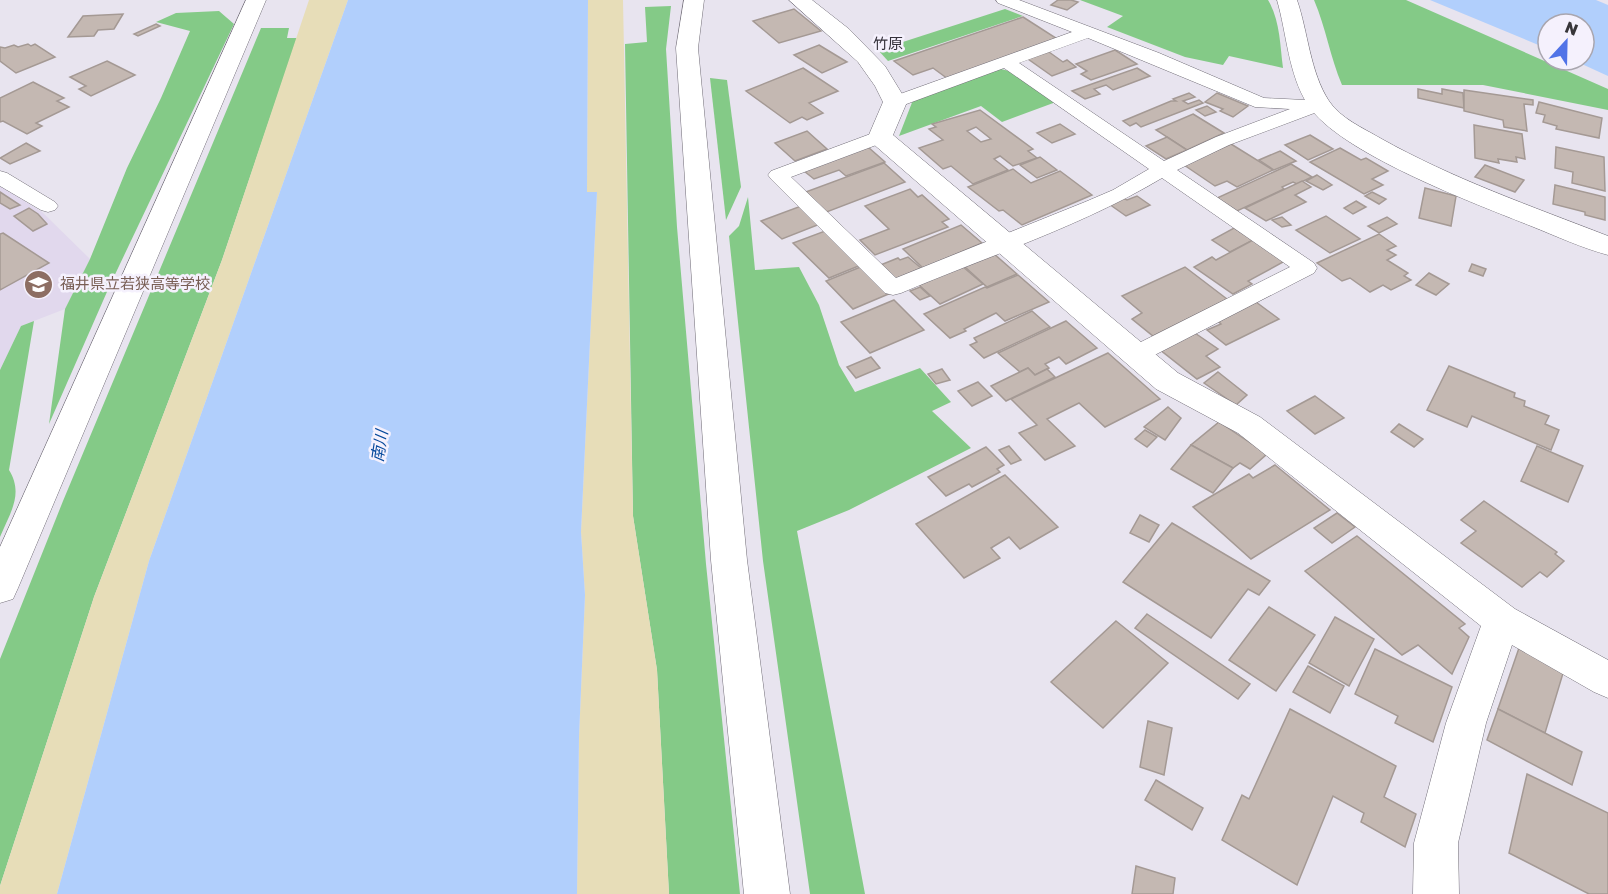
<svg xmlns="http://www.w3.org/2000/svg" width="1608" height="894" font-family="'Golos Text','Noto Sans JP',sans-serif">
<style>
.education{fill:#e1d8ed}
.green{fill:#84ca87}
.sand{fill:#e7ddb8}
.water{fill:#b1cffc}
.building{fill:#c4b8b2;stroke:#a49994;stroke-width:1.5;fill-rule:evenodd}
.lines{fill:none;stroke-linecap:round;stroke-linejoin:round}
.lane-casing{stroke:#726e78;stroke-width:1}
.street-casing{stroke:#726e78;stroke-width:1}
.secondary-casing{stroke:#726e78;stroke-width:1}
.lane{fill:#fff;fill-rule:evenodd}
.street{fill:#fff;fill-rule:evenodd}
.secondary{fill:#fff;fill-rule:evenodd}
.labels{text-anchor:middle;stroke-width:5;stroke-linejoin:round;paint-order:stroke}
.far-quarter-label{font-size:15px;fill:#34313a;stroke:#f5f1fd}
.education-label{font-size:15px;fill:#785e54;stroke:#f5f1fd;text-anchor:start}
.water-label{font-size:16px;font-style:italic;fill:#06499c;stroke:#f5f1fd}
</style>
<rect width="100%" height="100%" fill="#e8e4ef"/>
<path class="education" d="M0,186L42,212L90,259L65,309L21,326L0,370Z"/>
<g class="green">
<path d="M1080,0H1268C1280,20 1280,45 1283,68L1229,56L1223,65L1185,57L1107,27L1123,16Z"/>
<path d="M1314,0H1406L1608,89V110L1483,85H1342C1330,57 1326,28 1314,0Z"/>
<path d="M671,6L666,49L677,227L706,564L740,894H669L657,670L633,516L625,44L647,42L645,7Z"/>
<path d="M1005,9L1023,16L888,61L878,50Z"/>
<path d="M219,11L234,24L110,285L49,424L65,309L90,259L127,168L161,98L190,31L156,22L176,13Z"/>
<path d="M261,28H289L287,38H297L222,260L94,597L0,886V659L63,501Z"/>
<path d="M1001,69L1013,72L1056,102L1002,122L981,106L899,136L913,100Z"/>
<path d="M710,78L727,80L741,187L726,220Z"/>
<path d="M748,197L755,270L799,267L819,305L839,365L855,392L920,368L951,402L932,411L971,448L849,510L797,531L865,894H810L763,561L729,236L739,226Z"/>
<path d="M34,321L9,470C24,494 10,513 0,537V370L21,326Z"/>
</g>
<g class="sand">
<path d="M309,0H348L149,561L57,894H0V886L94,597L222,260Z"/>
<path d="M588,0H623L633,516L657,670L669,894H577L579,737L585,595L581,532L597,192H587Z"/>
</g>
<g class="water">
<path d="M348,0H588L587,192H597L581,532L585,595L579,737L577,894H57L149,561Z"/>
<path d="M1430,0H1596L1608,5V76L1573,60H1584V24H1548V49Z"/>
</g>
<g class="building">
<path d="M1058,0H1071L1078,2L1067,10L1051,5Z"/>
<path d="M794,9L821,31L779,43L753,21Z"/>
<path d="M123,14L114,29L98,30L94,36L68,37L83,16Z"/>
<path d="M1023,17L1059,40L948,79L933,68L913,75L894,61Z"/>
<path d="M156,24L160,26L138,36L134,34Z"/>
<path d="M28,44L31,46L35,44L55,57L16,73L0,61V47L5,48L14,45L18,47Z"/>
<path d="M819,45L847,62L822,73L794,55Z"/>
<path d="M1115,50L1137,64L1091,80L1081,74L1087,71L1076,64Z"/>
<path d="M1049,52L1063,62L1067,60L1076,67L1052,76L1028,59Z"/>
<path d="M107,61L135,75L91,96L79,89L86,86L70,77Z"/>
<path d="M803,68L838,91L809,103L823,113L807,120L802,117L790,123L746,91Z"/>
<path d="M1137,68L1150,76L1113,90L1106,85L1094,89L1100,94L1085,99L1072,91Z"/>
<path d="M33,82L64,98L57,101L69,107L36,123L42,126L27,134L3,121L0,122V98Z"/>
<path d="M1418,89L1442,94V89L1463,93L1464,108L1418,98Z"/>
<path d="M1464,90L1533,100V105L1524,104L1527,131L1504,127L1503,120L1464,111Z"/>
<path d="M1189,93L1195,97L1183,101L1188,104L1199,100L1203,103L1141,127L1136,123L1130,126L1123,121L1171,101H1176L1173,99Z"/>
<path d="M1217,93L1248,106L1233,117L1220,111L1223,109L1205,102Z"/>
<path d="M1539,102L1602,118L1599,138L1556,129L1557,126L1543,122L1545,115L1536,113Z"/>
<path d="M1207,106L1216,112L1205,116L1196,110Z"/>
<path d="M980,110L1033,149L1028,151L1037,158L1013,166L1000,156L994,159L1008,170L973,184L951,166L943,169L919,148L943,140L929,129L936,127L932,124ZM976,127L991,139L981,142L967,131Z"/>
<path d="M1193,114L1224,133L1187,150L1156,130Z"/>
<path d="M1060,124L1075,134L1052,143L1037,133Z"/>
<path d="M1474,125L1522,134L1525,159L1516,157L1517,162L1498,159L1499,163L1475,158Z"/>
<path d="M807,131L827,149L795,161L775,143Z"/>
<path d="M1310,135L1333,149L1308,160L1285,145Z"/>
<path d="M1167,137L1187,150L1166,159L1146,146Z"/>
<path d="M26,143L40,151L10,164L0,158Z"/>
<path d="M1231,144L1273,170L1237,187L1227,181L1215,186L1184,165Z"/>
<path d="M868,147L885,162L846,176L839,170L814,179L804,171Z"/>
<path d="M1556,147L1604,157L1605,191L1572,183L1573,172L1555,168Z"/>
<path d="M1340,148L1361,160L1366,158L1388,171L1372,179L1383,185L1364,194L1310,162Z"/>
<path d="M1280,151L1296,161L1274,170L1259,160Z"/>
<path d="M1040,157L1057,170L1037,178L1020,165Z"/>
<path d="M884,163L905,182L824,213L803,193Z"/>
<path d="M1291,164L1312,177L1297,184L1293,182L1282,187L1284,189L1237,211L1217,198Z"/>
<path d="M1485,165L1524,180L1515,192L1475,177Z"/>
<path d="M1013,169L1031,183L1060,171L1092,195L1022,225L1003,210L999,211L968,187Z"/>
<path d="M1317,175L1332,185L1323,190L1306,181Z"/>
<path d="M1302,181L1311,187L1295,195L1306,202L1266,221L1245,208Z"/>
<path d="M1555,185L1605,197V220L1585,215V212L1553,204Z"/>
<path d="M1425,188L1456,196L1451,226L1419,218Z"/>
<path d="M910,189L918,197L922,195L949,219L942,222L948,227L875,255L860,240L889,229L865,206Z"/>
<path d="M0,192L20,205L10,209L0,203Z"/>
<path d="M1372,192L1386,199L1379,204L1365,196Z"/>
<path d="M1137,196L1150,205L1126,216L1109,204L1123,198L1127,200Z"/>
<path d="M1356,201L1366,207L1353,214L1344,208Z"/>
<path d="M801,206L820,224L782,239L761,221Z"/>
<path d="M29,208L38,214L47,224L33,231L14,216Z"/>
<path d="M1326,216L1360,239L1330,253L1296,230Z"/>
<path d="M1282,217L1291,225L1282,227L1272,220Z"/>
<path d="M1387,217L1397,224L1379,233L1368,226Z"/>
<path d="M961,225L982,243L923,268L903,249Z"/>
<path d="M1234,228L1253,240L1230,252L1212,240Z"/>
<path d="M825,231L861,265L829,278L793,243Z"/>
<path d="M3,233L49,263L0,290V234Z"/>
<path d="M1379,234L1396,246L1387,250L1396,255L1387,260L1408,273L1404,276L1411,280L1391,290L1383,285L1370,292L1350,278L1342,281L1317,263Z"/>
<path d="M1253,240L1285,261L1248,281L1252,284L1233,294L1194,267L1212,257L1216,260Z"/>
<path d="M993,253L1017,274L987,287L964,266Z"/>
<path d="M908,257L921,268L893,280L878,266L898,258L900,260Z"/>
<path d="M1472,264L1486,269L1483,276L1469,271Z"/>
<path d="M863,266L891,293L853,309L826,281Z"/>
<path d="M962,266L983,284L940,304L919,285Z"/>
<path d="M1185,267L1227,299L1153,336L1132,319L1142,313L1122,296Z"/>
<path d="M1429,273L1449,284L1436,295L1416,285Z"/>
<path d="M1018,275L1049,302L1005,321L996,313L964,329L966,331L950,338L924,314L985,287L987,288Z"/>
<path d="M920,287L930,296L920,300L910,291Z"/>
<path d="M894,300L924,330L870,353L841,322Z"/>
<path d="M1256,302L1279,319L1226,345L1207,330L1221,324L1217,320Z"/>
<path d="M1032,311L1050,327L984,358L970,345L977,342L974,338Z"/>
<path d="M1066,321L1097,348L1066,364L1059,357L1045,364L1049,368L1035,375L1028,368L1020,372L998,353Z"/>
<path d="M1192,331L1218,349L1206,356L1220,367L1197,379L1159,349Z"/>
<path d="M1108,353L1160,399L1105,427L1079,403L1047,419L1075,446L1045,460L1019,433L1037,425L1011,399Z"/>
<path d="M871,357L880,368L856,378L847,367Z"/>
<path d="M1449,366L1515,393L1514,397L1525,401L1524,406L1549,416L1545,424L1559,430L1551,450L1472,416L1467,427L1427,410Z"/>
<path d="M1028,368L1035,375L1047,369L1055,377L1006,401L991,386Z"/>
<path d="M942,369L950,380L936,384L928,374Z"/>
<path d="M1218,372L1247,395L1236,405L1204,383Z"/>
<path d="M978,382L992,396L972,406L958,391Z"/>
<path d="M1315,396L1344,418L1315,434L1287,411Z"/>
<path d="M1168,407L1181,418L1165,440L1144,427Z"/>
<path d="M1219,422L1267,454L1250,469L1240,463L1233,468L1191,445Z"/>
<path d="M1399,424L1423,439L1414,447L1391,432Z"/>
<path d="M1145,430L1157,437L1147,447L1135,439Z"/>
<path d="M1191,445L1233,468L1213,493L1171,469Z"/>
<path d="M1009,446L1021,460L1011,464L999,450Z"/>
<path d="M1537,446L1583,466L1568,502L1521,481Z"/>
<path d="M986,447L1004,465L997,469L1000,472L972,487L969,484L946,496L928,477Z"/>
<path d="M1275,465L1330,510L1251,559L1193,507L1249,474L1253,478Z"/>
<path d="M1005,475L1058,527L1020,549L1009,537L991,548L1000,558L964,578L916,524Z"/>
<path d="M1484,501L1557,552L1555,554L1564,561L1547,577L1540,572L1522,587L1461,543L1476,531L1461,520Z"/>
<path d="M1337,513L1355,527L1332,543L1314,528Z"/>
<path d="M1140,515L1159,525L1149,542L1130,533Z"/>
<path d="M1172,523L1270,581L1259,595L1248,589L1211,638L1123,582Z"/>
<path d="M1357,536L1465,624L1459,628L1469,637L1452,674L1418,645L1402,655L1305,571Z"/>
<path d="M1269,607L1315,635L1276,691L1229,660Z"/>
<path d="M1147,614L1250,684L1238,699L1135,628Z"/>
<path d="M1335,617L1374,639L1349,686L1309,663Z"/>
<path d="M1116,621L1168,663L1103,728L1051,682Z"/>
<path d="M1519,648L1564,670L1545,733L1498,709Z"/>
<path d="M1375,649L1452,687L1433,742L1395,723L1398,716L1355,694Z"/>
<path d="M1308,666L1344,686L1330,713L1293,692Z"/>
<path d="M1290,709L1396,766L1384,797L1416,814L1405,847L1361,822L1364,813L1333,796L1297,885L1222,840L1242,795L1249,799Z"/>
<path d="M1498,709L1582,752L1572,785L1487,740Z"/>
<path d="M1148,721L1172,728L1164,775L1140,767Z"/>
<path d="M1527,774L1608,813V894H1589L1509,853Z"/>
<path d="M1156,780L1203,808L1192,830L1145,800Z"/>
<path d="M1136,866L1175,878L1173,894H1132Z"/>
</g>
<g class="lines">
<defs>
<g id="lane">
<path d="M996,0H1019L1159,53L1264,98L1325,101L1328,105L1325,109L1229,145L1177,170L1314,263L1317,268L1314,273L1145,360L1137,362L1129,360L1125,354L1129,348L1290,267L1162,178C1080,227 988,256 901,293L893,295L885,293L771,179L768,175L771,171L873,133H887L890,137L887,141L791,177L896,278L1085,202L1113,190L1149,169L1004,68L901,106H889L886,102L889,98L1072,32L998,3ZM1088,38L1255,107L1290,109L1216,137L1164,161L1019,63Z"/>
<path d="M0,171L7,173L55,202L58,206L55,210L48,212L41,210L0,186Z"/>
</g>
<g id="street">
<path d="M246,0H266L18,588L13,599L0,603V547Z"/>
<path d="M789,0H812L849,29L885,66L907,102L893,135L1178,373L1260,417L1515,609L1608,660V698L1594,692L1512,645L1486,723L1458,843L1459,894H1413L1414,843L1446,723L1481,626L1238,433L1156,389L871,142L868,137L883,102L875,86L858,62Z"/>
</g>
<g id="secondary">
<path d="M684,0H704L698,48L747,560L790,894H744L711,560L676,48Z"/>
<path d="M1277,0H1297C1308,32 1310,72 1329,101C1340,118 1363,128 1380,138C1453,179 1531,206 1608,236V255C1582,248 1556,236 1531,226C1476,204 1339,153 1308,105C1288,74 1287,34 1277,0Z"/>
</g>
</defs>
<use href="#lane" class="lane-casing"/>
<use href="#street" class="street-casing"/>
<use href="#secondary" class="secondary-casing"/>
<use href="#lane" class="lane"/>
<use href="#street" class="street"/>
<use href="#secondary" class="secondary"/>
</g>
<defs>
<symbol id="school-disc" viewBox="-11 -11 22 22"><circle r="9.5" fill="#8d6e63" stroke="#f5f1fd"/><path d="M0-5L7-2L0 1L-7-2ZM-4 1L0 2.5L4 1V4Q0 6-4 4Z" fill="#fff"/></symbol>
</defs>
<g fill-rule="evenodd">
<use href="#school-disc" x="22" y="268" width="33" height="33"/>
</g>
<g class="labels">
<g class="far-quarter-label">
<text x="888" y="49">竹原</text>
</g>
<g class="education-label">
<text x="60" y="289">福井県立若狭高等学校</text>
</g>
<g class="water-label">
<text transform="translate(379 446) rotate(-81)" y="6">南川</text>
</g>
</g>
<g transform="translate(1566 42) rotate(22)"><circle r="28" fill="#f5f1fd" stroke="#a9a6af" stroke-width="1.5"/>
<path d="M0-4.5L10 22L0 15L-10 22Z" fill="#5173e7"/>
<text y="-9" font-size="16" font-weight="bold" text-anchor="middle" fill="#373539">N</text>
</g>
</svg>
